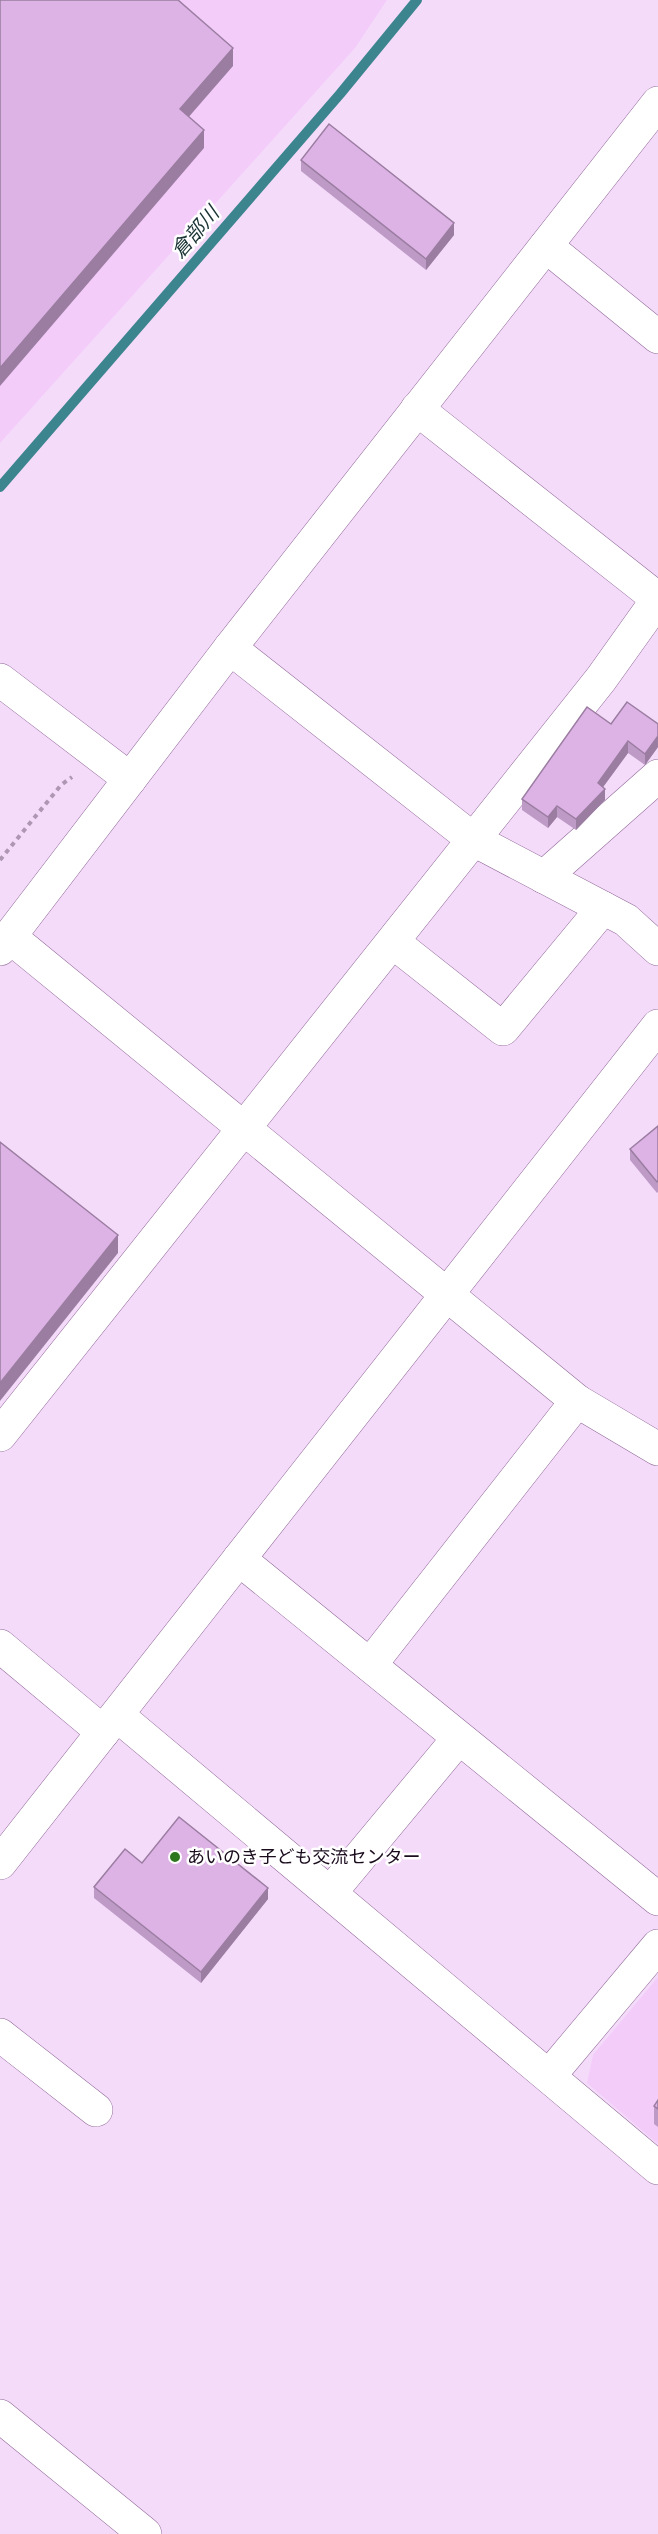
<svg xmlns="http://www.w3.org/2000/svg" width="658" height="2534" font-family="'Noto Sans','Noto Sans JP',sans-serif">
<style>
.built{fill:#f3ccfa}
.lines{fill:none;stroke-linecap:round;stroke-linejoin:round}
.stream{stroke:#3c858f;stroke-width:10}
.minor-casing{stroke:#916a99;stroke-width:34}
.path{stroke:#ae97b2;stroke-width:4;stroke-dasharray:4.5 4.5;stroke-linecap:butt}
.minor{stroke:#fff;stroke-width:33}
.wall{fill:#be9ac6}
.shaded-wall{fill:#9b7da1}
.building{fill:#ddb3e6;stroke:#9b7da1;stroke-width:1.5}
.poi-dot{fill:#2c771d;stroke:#fff;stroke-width:2}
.labels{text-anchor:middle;stroke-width:5;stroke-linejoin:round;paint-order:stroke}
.poi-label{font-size:18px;fill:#1a0b1d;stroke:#fff;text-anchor:start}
.water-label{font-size:20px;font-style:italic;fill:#193234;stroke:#fff}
</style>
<rect width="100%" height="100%" fill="#f5dbfa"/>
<g class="built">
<path d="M0,0H387L355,48L0,443Z"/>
<path d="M658,1977V2144L587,2083L593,2055Z"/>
</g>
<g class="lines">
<path class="stream" d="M0,487L340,94L417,0"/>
<defs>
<g id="minor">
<path d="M546,246L658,337"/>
<path d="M417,409L658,599"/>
<path d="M230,648L474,840L626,920L658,949"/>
<path d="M0,680L130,779"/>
<path d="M544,877L658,776"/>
<path d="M10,937L577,1401L658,1449"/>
<path d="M393,942L503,1029L603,908"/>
<path d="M0,949L230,648L658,103"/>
<path d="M0,1435L601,679L658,599"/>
<path d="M239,1559L658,1899"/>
<path d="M0,1646L103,1732"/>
<path d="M370,1665L577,1401"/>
<path d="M117,1715L658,2168"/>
<path d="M0,1863L658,1026"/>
<path d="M330,1893L458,1739"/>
<path d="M0,2035L96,2110"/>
<path d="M549,2076L658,1946"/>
<path d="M0,2416L145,2534"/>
</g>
</defs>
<use href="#minor" class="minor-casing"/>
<path class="path" d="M0,860L61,785L72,777"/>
<use href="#minor" class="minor"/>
</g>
<g class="wall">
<path d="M301,160L454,235L426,270L301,171Z"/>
<path d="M658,724V747L645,765L628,753L603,787L605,800L576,830L557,817L548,828L522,810V799Z"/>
<path d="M658,1126V1192L657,1193L630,1160V1149Z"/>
<path d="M142,1863L268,1899L201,1983L94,1898V1887Z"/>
<path d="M658,2100V2127L654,2124V2106Z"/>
</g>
<g class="shaded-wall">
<path d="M233,48V66L180,127V109Z"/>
<path d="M204,130V148L0,386V368Z"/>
<path d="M454,223V235L426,270V259Z"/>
<path d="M658,736V747L645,765V754Z"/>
<path d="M628,741V753L598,794V783Z"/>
<path d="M605,789V800L576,830V819Z"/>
<path d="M557,806V817L548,828V817Z"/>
<path d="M118,1235V1253L0,1401V1383Z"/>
<path d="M268,1888V1899L201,1983V1972Z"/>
</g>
<g class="building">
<path d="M0,0H178L233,48L180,109L204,130L0,368Z"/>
<path d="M329,124L454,223L426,259L301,160Z"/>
<path d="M627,702L658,724V736L645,754L628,741L598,783L605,789L576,819L557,806L548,817L522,799L587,707L611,724Z"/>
<path d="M658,1126V1181L657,1182L630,1149Z"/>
<path d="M0,1142L118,1235L0,1383Z"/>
<path d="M179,1817L268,1888L201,1972L94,1887L125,1849L142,1863Z"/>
<path d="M658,2100V2109L654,2106Z"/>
</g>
<circle class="poi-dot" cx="175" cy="1857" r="6"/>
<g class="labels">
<g class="poi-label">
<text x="187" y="1863">あいのき子ども交流センター</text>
</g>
<g class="water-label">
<text transform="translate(195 232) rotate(-49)" y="7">倉部川</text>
</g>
</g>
</svg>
